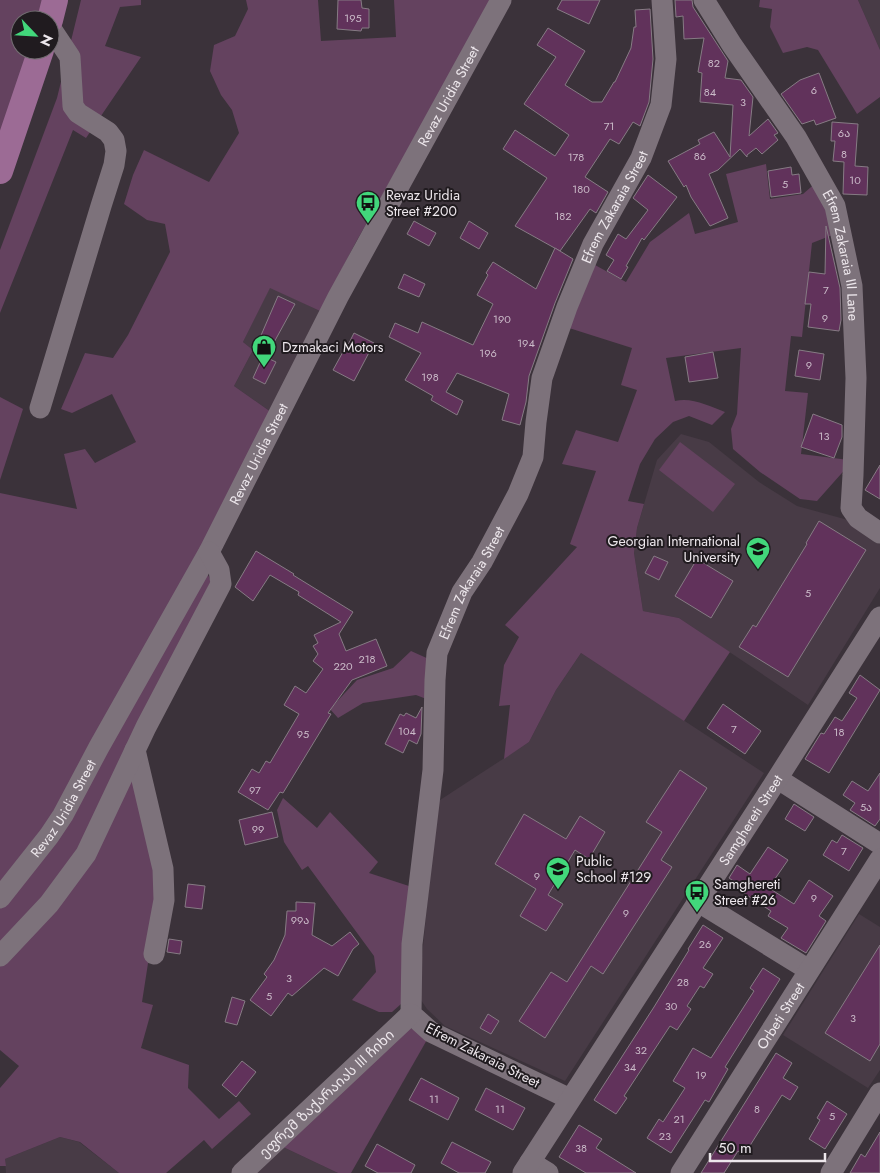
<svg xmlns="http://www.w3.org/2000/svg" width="880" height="1173" font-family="Jost,'Noto Sans Georgian',sans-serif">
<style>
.built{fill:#483b46}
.green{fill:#64425f}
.building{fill:#61325b;stroke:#867b84}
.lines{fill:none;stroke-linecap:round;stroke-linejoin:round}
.minor{stroke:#7d727b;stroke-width:21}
.major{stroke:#9c6b95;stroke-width:26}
.labels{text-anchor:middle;stroke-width:4;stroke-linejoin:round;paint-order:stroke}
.number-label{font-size:11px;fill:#cabac8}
.street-label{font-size:14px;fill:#ede7ec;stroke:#201b1f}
.poi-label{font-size:14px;fill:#ede7ec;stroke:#201b1f;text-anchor:start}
</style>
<rect width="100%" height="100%" fill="#3b323a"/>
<g class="built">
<path d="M858,0H880V50Z"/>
<path d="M270,287L320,311L271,412L234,386L253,350L243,342Z"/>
<path d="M681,434L709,442L759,482L797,506L848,520L880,541V588L808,705L679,618L643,611L634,553L637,528L657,460Z"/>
<path d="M581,653L764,773L565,1081L445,1026L427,1009L419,997L420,978L437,802L529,742L556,690Z"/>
<path d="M859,914L880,927V1070L868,1088L783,1035Z"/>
<path d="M60,1137L79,1142L119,1173H6L5,1159Z"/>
<path d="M281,1146L338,1173H253Z"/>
</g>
<g class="green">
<path d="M0,0H48L42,20H20V50H34L0,169Z"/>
<path d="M81,0H141V5L120,7L105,46L141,57L86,138L73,130L0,313V250L57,98Z"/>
<path d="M246,0H318L321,41L396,37L394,0H492L356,242L320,311L270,288L243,342L253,350L234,386L271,412L208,533L51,822L0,883V493L77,509L64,454L85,449L95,463L136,442L112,394L72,413L61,409L85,353L113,358L128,335L170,252L165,224L147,220L124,204L133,175L144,150L209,182L239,133L232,110L221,95L210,71L214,45L235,36L248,9Z"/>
<path d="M760,0H858L880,50V97L857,114L818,50L807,47L783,53L770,27L772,9L759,7Z"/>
<path d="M766,164L770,199L803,194L818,181L835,234L812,243L802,337L791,336L785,391L808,393L801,454L849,460V465L817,501L800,499L760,472L733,449L731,429L737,414L741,348L666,358L675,401C692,397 709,406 725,412L712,425L689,416L673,422L655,439L640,464L628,501L644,504L637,528L634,553L643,611L679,618L730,652L684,721L581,653L556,690L529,742L504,759L510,705L499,706L504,665L519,637L505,625L577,547L570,544L596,471L562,464L576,430L618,442L637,390L621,385L632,348L569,328L595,265L626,282L650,242L689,213L695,234L738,222L726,174Z"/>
<path d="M0,397L23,409L0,480Z"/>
<path d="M680,442L735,484L713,512L659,470Z"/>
<path d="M207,573L211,581L76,861L0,949V904Z"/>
<path d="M411,651L431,660L429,700L416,695L363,703L338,718L330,709L357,680L393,668Z"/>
<path d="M136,769L158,899L142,1002L153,1005L141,1048L189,1065L188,1088L219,1119L239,1101L251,1114L212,1149L204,1140L166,1173H119L80,1142L60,1137L5,1159L6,1166H0V1088L19,1066L0,1050V966Z"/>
<path d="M283,798L317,828L330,812L378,862L369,873L409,886L401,1004L392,1012H379L352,1000L376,972L374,956L308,866L302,870L284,842L277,810Z"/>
<path d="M407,1026L428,1038L351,1173H338L281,1146Z"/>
</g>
<g class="building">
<path d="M338,0H361L362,8L369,9V28H362L361,31L337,29Z"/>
<path d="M562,0H600L589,24L557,9Z"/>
<path d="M675,0H692L693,7L728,61L725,78L741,80L753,97L749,136L768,119L778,133L774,135L778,140L762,154L756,148L747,155V157L740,149L718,170L709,174L728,218L710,226L691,197L686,185L684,187L668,161L700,144L698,140L714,132L730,157L733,105L700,102L702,73L698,72L704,38L684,39L683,16L676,17Z"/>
<path d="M650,9L653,59L649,102L640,126L633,122L619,144L610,139L585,177L608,192L596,213L590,209L560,251L515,226L547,178L503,149L515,130L555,156L569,135L524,104L556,57L537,45L548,28L585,51L565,85L592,102H602L614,82H615L631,48L634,27H636L635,10Z"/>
<path d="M819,73L836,118L816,125L814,120L802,124L781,94L800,80Z"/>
<path d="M832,122L858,124L855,166L868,167L867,195L843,194L844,162L833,161L835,141H831Z"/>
<path d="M791,167L792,175L799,174L801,193L771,197L768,171Z"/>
<path d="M648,175L677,197L644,240L642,238L626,266L628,267L621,279L607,271L614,260L606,255L618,234L626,239L648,210L633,198Z"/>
<path d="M414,221L436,233L429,246L407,234Z"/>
<path d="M469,221L488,233L479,249L460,238Z"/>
<path d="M826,226L840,288L841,320L839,331L808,327L811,304H805L809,272L825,274Z"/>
<path d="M555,248L573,259L555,303L529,376L526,402L520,425L502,420L509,394L457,373L446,392L463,401L457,415L431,400L433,396L405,380L421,353L389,337L395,323L418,333L422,322L473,345L493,304L477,295L488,275L486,273L493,262L536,289Z"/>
<path d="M404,274L425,284L419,297L398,288Z"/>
<path d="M278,296L295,304L272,346L259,340Z"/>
<path d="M354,333L374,343L354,381L333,370L344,350L345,351Z"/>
<path d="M799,350L824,354L820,380L795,376Z"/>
<path d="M713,352L718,378L689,382L685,357Z"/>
<path d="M263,356L276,362L265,384L253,378Z"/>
<path d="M813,414L842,425V437L834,458L801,447Z"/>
<path d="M880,465V499L865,490Z"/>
<path d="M819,521L866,550L788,677L739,647L753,625L756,627L807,544L806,543Z"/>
<path d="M256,551L294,574L293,575L353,612L339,634L346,651L376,639L387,666L352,680L328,713L331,714L283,793L280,792L268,810L238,792L252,769L259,773L266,761L270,763L299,714L284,705L295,686L306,693L323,669L313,661L318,654L313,646L318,643L314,635L341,622L298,595L299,592L270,575L253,601L235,587Z"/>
<path d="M654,556L668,562L659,580L645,573Z"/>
<path d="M697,559L733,581L711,618L675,596Z"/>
<path d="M860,675L880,690L829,773L805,759L821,733L824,734L835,717L842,721L857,698L849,693Z"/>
<path d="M723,704L761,731L745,754L707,728Z"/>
<path d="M422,707L421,734L417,744L409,740L403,753L385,744L400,714L404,716L406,713L416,718Z"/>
<path d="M680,770L707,788L661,860L672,867L603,974L591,966L545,1038L519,1021L551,972L567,982L581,960L662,832L646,822Z"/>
<path d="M880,773V819L875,826L850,810L855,803L843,795L852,781L868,791Z"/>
<path d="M794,804L814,817L805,831L785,819Z"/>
<path d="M272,812L278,837L245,845L239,820Z"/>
<path d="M524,814L566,839L580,816L605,832L589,859L575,850L548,895L563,904L546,931L520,916L536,889L495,864Z"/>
<path d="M842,835L863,848L849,871L823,855L832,840L837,843Z"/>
<path d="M768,847L788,860L770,886L773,888L772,890L794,904L809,880L833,896L819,916L826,921L806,953L781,938L788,928L768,916L771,911L739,890L741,886L729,878L737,865L750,874Z"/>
<path d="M188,884L205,886L202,909L185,907Z"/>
<path d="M296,902L315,903L312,935L332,946L350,932L359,944L353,949L338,976L324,968L292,996L288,993L271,1016L250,1000L267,977L264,974L274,960L285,935L287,911H296Z"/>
<path d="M703,925L723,938L703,968L713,974L704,988L700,986L687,1006L691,1009L677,1030L670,1026L624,1096L627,1098L616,1114L594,1100L654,1007L689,950L688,949Z"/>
<path d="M169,939L182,941L180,954L167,952Z"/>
<path d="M880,945V1044L870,1061L825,1033Z"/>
<path d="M763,968L780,979L725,1067L728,1069L709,1102L705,1100L671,1153L647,1138L659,1119L663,1122L685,1088L673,1081L693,1048L711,1058L754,991L750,988Z"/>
<path d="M232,997L245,1001L237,1025L225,1022Z"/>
<path d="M488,1014L499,1021L491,1034L480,1028Z"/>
<path d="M776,1053L792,1063L783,1078L798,1087L790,1100L782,1095L744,1155L738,1151L724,1173H701Z"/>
<path d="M242,1061L256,1072L236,1097L222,1085Z"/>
<path d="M421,1078L459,1098L448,1120L409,1100Z"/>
<path d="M486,1088L525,1108L513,1130L475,1110Z"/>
<path d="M827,1101L847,1114L825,1149L809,1139L820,1120L817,1118Z"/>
<path d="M579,1125L602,1139L596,1148L636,1173H586L559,1157Z"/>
<path d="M880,1132V1173H850L861,1154L865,1157Z"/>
<path d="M452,1142L491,1162L485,1173H459L441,1163Z"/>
<path d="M377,1144L415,1165L411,1173H378L365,1166Z"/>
</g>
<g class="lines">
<g class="minor">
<path id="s1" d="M704,0L732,45L796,137L835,206L852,286L856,378L853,475L851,508L858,518L880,533"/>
<path d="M40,408L101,206L114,165L116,151L114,140L108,132L78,113L73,106L70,57L50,27"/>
<path d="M135,750L163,869L164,900L154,954"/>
<path d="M778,779L880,844"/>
<path id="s2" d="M0,898L49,836L63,815L99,747L209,552L338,297L501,0"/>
<path d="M697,901L809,970"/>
<path d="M0,956L49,904L86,854L146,727L221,584L219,570L209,552"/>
<path id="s3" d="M570,1099L431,1032L411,1014L412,944L433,770L435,680L437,653L462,592L482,562L518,494L533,457L536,422L542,378L567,307L593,244L641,158L661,105L666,59L662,0"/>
<path d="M530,1162L548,1173"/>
<path id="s4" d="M242,1173L411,1014"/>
<path id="s5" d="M523,1173L765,798L880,617"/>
<path id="s6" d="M681,1173L880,859"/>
<path d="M831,1173L880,1093"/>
</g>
<g class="major">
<path d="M50,20L55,0"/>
<path d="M0,171L41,50"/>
</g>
</g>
<defs>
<symbol id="bus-pin" viewBox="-11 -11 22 30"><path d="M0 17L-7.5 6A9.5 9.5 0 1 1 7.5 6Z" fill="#42d77b" stroke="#201b1f"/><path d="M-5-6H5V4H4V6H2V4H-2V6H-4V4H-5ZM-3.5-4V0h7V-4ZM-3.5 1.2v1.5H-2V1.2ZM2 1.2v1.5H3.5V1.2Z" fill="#111"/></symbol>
<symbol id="shop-pin" viewBox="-11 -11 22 30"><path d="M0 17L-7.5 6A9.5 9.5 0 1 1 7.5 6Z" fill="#42d77b" stroke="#201b1f"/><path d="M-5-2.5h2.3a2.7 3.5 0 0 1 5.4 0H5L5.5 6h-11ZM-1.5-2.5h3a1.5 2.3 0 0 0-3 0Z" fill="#111"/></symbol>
<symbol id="university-pin" viewBox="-11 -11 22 30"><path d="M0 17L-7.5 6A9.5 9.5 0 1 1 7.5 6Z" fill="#42d77b" stroke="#201b1f"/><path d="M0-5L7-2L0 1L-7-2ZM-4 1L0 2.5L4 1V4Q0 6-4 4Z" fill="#111"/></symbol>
<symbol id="school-pin" viewBox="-11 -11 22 30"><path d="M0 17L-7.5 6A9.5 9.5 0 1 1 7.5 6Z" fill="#42d77b" stroke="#201b1f"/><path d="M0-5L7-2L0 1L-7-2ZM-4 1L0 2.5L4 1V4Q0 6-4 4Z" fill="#111"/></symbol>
</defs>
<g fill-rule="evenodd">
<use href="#bus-pin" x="354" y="189" width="28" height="38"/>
<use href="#shop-pin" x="250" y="333" width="28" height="38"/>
<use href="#university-pin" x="744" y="535" width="28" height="38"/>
<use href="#school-pin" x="544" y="855" width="28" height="38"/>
<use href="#bus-pin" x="683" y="878" width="28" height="38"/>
</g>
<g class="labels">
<g class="number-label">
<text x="353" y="22">195</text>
<text x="714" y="67">82</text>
<text x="814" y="94">6</text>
<text x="710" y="96">84</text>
<text x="743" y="106">3</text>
<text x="609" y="130">71</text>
<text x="844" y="137">6ა</text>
<text x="844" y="158">8</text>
<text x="700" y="160">86</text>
<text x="576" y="161">178</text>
<text x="855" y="184">10</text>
<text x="785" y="188">5</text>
<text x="581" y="193">180</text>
<text x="563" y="220">182</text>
<text x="826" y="294">7</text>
<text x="825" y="322">9</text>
<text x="502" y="323">190</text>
<text x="526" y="347">194</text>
<text x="488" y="357">196</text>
<text x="809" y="369">9</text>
<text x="430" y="381">198</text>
<text x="824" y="440">13</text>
<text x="808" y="597">5</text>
<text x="367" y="663">218</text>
<text x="343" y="670">220</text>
<text x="734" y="733">7</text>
<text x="407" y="735">104</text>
<text x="839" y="736">18</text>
<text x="303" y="738">95</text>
<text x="255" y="794">97</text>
<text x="866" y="811">5ა</text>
<text x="258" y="833">99</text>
<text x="844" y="855">7</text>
<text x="537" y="880">9</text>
<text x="814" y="902">9</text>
<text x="626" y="917">9</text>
<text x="300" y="924">99ა</text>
<text x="705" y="948">26</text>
<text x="289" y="982">3</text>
<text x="683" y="986">28</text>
<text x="269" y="1000">5</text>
<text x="671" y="1010">30</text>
<text x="853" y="1022">3</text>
<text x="641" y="1054">32</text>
<text x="630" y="1071">34</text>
<text x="701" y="1079">19</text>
<text x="434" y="1103">11</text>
<text x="500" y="1113">11</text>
<text x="757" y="1113">8</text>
<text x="832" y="1120">5</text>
<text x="679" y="1123">21</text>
<text x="665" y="1140">23</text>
<text x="581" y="1152">38</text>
</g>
<g class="street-label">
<text dy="5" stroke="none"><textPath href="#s2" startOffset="920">Revaz Uridia Street</textPath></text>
<text dy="5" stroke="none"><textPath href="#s3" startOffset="1028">Efrem Zakaraia Street</textPath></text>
<text dy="5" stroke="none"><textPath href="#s1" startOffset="294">Efrem Zakaraia III Lane</textPath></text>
<text dy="5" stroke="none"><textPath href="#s2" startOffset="515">Revaz Uridia Street</textPath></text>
<text dy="5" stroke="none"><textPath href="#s3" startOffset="622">Efrem Zakaraia Street</textPath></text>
<text dy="5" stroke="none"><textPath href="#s2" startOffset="110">Revaz Uridia Street</textPath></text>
<text dy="5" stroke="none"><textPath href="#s5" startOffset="420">Samghereti Street</textPath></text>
<text dy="5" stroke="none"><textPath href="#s6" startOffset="186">Orbeti Street</textPath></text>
<text transform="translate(483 1055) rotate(27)" y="5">Efrem Zakaraia Street</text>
<text dy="5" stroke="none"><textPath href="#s4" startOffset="116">ეფრემ ზაქარაიას III ჩიხი</textPath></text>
</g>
<g class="poi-label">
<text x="386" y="200">Revaz Uridia<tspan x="386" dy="16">Street #200</tspan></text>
<text x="282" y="352">Dzmakaci Motors</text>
<text x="740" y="546" text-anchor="end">Georgian International<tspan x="740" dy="16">University</tspan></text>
<text x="576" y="866">Public<tspan x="576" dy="16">School #129</tspan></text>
<text x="714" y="889">Samghereti<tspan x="714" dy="16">Street #26</tspan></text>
</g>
</g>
<g transform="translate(35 35) rotate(115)"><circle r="24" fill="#201b1f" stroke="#726d71"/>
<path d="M0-4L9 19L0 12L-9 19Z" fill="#42d77b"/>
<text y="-8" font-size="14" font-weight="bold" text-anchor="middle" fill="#ede7ec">N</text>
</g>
<path d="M710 1153v8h115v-8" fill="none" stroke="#ede7ec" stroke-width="2.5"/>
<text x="718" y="1153" font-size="15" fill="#ede7ec" stroke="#201b1f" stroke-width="4" paint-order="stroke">50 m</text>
</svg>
